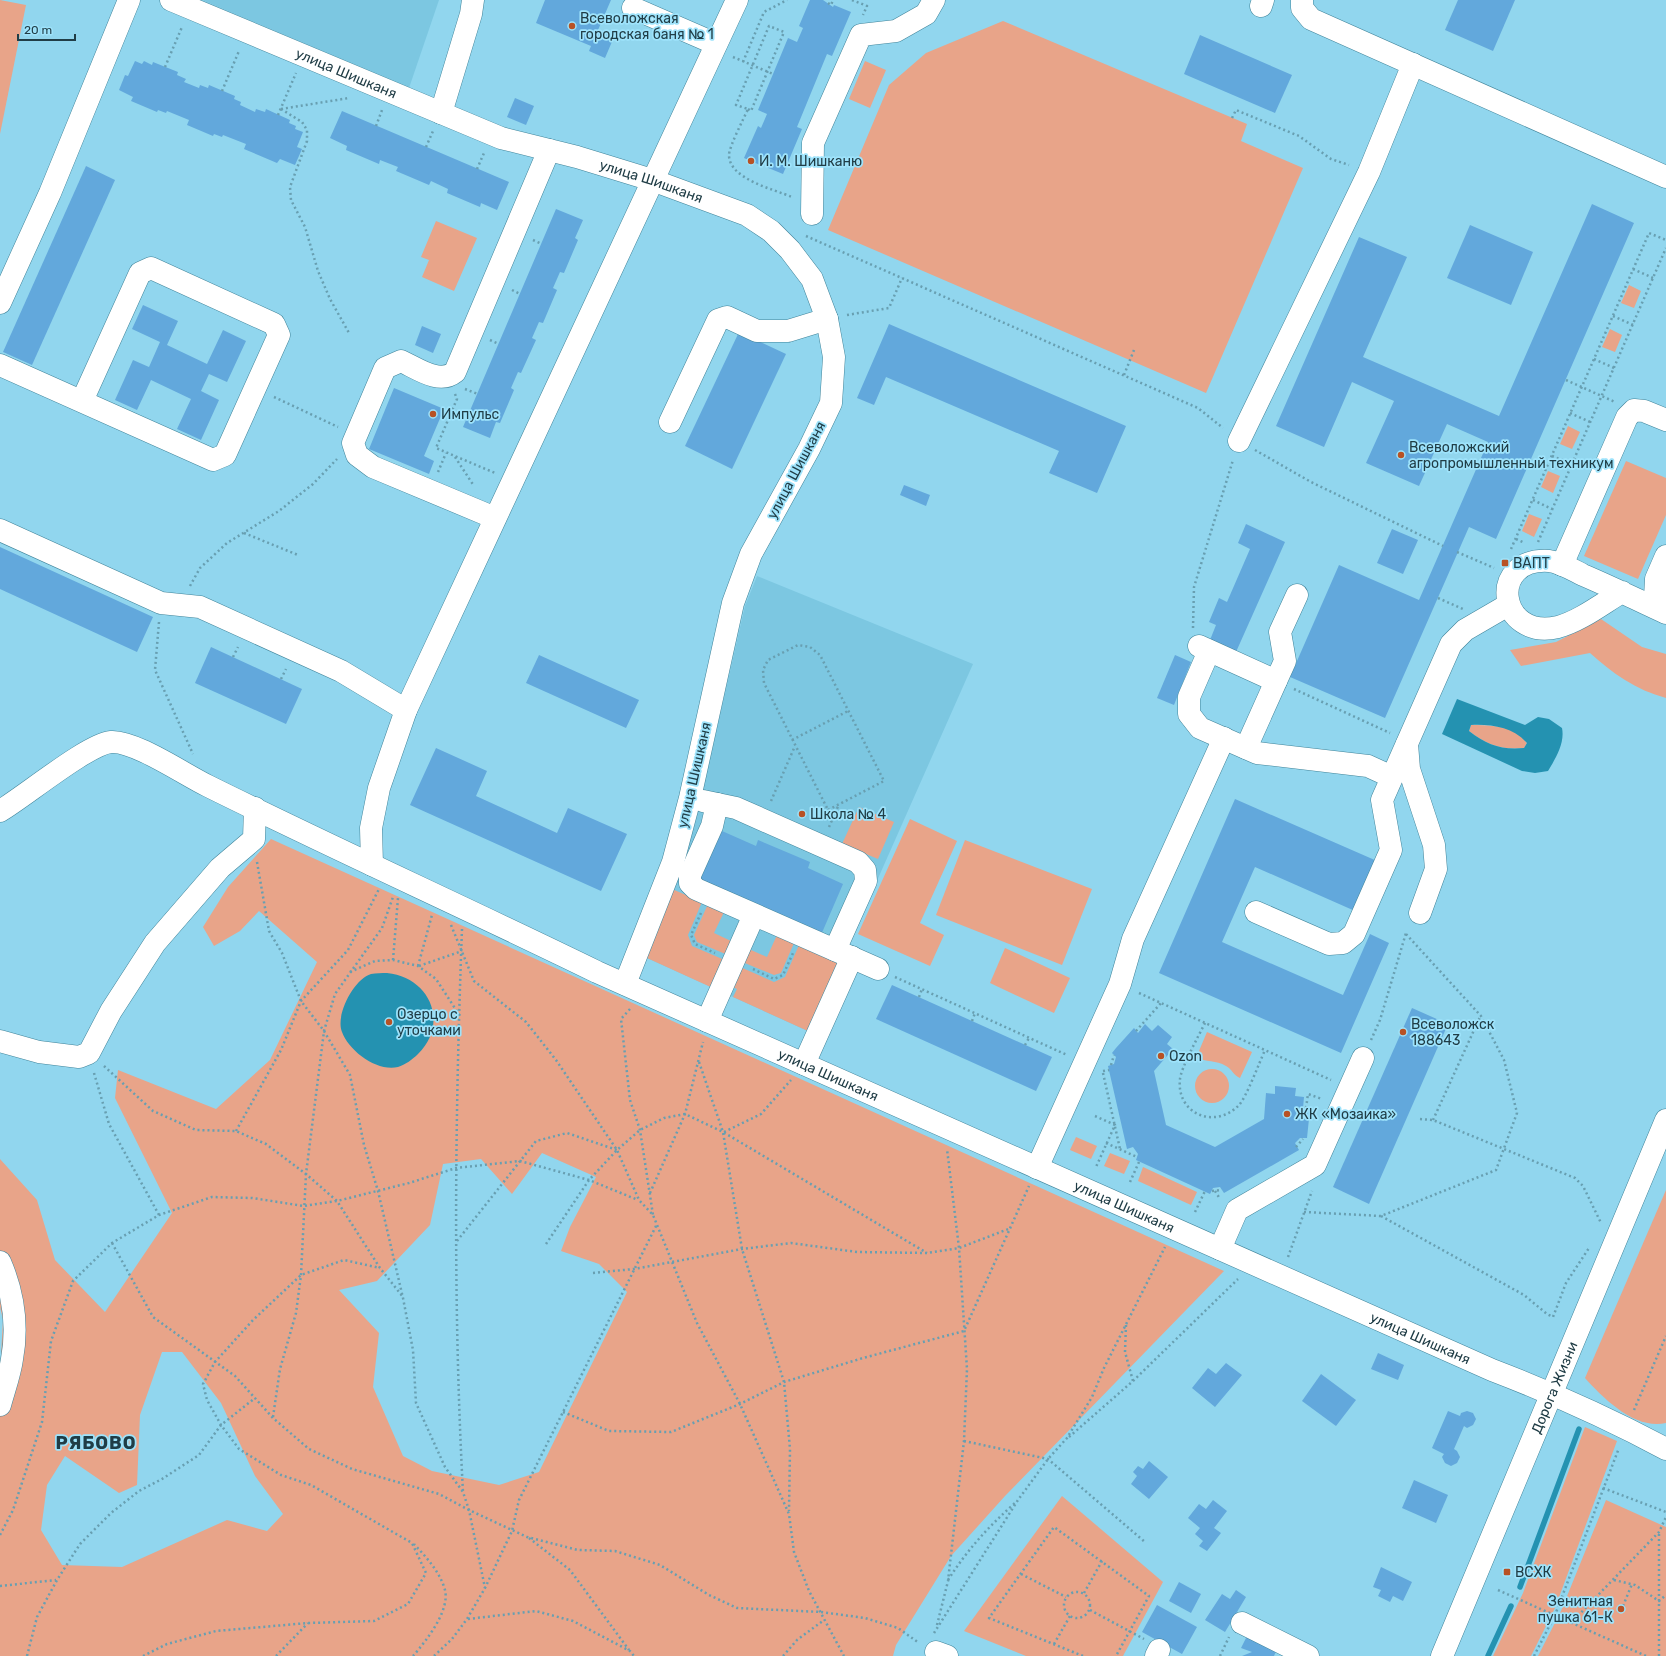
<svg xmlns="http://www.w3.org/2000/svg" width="1666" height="1656" font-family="Rubik,sans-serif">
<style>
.built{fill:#7cc7e1}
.green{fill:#e8a489;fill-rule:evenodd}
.water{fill:#2492b1;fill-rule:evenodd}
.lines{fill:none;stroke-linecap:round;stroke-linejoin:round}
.stream{stroke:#2492b1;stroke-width:5.5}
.building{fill:#62a8dc}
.minor-casing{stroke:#40849a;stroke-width:23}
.major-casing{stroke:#40849a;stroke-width:23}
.path{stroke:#689fb1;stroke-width:2.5;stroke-dasharray:2 3;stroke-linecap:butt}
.minor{stroke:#fff;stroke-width:22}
.major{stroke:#fff;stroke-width:22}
.poi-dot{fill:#b85225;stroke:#9ee3fb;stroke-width:1.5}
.labels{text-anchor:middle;stroke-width:3.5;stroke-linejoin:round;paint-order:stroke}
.poi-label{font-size:14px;fill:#203d46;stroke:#9ee3fb;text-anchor:start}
.street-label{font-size:14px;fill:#203d46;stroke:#9ee3fb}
.district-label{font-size:18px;font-weight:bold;letter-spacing:1px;fill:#203d46;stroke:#9ee3fb}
</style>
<rect width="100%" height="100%" fill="#91d6ee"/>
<g class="built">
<path d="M202,0H439L409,88Z"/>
<path d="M757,576L973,664L810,1032L647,958L695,824L745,606Z"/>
</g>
<g class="green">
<path d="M0,0L26,5L0,134Z"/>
<path d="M1003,21L1247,124L1241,141L1303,168L1206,393L828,230L889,85L926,53Z"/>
<path d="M865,61L886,70L870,108L849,99Z"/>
<path d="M436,221L477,238L454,291L422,277L429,260L421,257Z"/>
<path d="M1629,285L1641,291L1634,308L1621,303Z"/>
<path d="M1610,329L1622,335L1615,352L1602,347Z"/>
<path d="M1568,426L1580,432L1572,449L1560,444Z"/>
<path d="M1626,461L1666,478V515L1638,579L1584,556Z"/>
<path d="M1548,471L1560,476L1553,493L1541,487Z"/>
<path d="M1529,514L1542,519L1534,537L1522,531Z"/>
<path d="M1601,619L1642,647L1666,654V698C1636,690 1612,673 1590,653L1521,666L1510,650L1556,642Z"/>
<path d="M1471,725C1485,725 1505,725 1518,734C1521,736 1524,740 1527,743L1524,748C1501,750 1487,745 1469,731Z"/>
<path d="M859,807L894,822L878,859L842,844Z"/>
<path d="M910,819L957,841L920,923L944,935L930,966L858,934Z"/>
<path d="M271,839L1224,1271L1005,1496L951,1556L896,1645L893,1656H0V1373L3,1320L0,1307V1159L37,1200L55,1260L105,1312L172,1213L115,1098L118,1070L216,1109L270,1060L317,962L259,911L240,931L214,946L203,927L228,887ZM542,1153L596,1177L570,1227L561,1251L599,1264L627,1292L539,1472L499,1485L432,1471L403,1456L373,1387L379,1333L339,1290L377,1281L430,1225L443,1164L481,1159L512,1194ZM162,1352H182L221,1403L255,1476L283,1514L267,1531L227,1520L122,1567L62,1565L41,1530L47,1485L65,1456L119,1493L137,1485L140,1415Z"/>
<path d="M965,840L1092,889L1062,965L936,915Z"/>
<path d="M672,889L702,902L688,935L692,946L727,961L715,989L647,958Z"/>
<path d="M708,904L724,912L714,933L731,941L730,956L697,942L694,935Z"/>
<path d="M777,935L794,943L781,973L774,975L740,961L744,952L751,950L767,957Z"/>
<path d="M799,945L841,963L810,1032L733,997L737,989L729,985L738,966L774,982L785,977Z"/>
<path d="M1005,948L1070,978L1054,1013L990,983Z"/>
<path d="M1207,1032L1252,1052L1240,1078C1233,1075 1232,1069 1226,1066C1216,1060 1206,1062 1196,1058Z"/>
<circle cx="1212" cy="1086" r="17"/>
<path d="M1076,1137L1097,1146L1091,1159L1070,1150Z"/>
<path d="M1110,1153L1130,1161L1124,1174L1104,1166Z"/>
<path d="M1143,1167L1197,1192L1191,1205L1138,1181Z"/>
<path d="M1666,1190V1423C1635,1430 1604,1399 1585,1378Z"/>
<path d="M1585,1427L1617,1441L1555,1608L1531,1656H1493L1523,1593Z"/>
<path d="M1062,1496L1163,1582L1123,1656H1026L964,1631Z"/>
<path d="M1606,1500L1666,1527V1656H1538L1561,1611Z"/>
</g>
<g class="water">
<path d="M1457,699L1525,725L1538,717L1549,719L1562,728C1565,743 1556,758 1548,771L1535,773L1522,771L1442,734ZM1471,725C1491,724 1513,727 1527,743L1524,748C1501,750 1487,745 1469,731Z"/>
<path d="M387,973C429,977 450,1022 418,1054C413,1059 405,1065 398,1067C377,1072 349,1051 342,1032C335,1015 354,979 371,974C376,973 382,973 387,973Z"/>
</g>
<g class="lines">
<g class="stream">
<path d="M1520,1587L1579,1429"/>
<path d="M1488,1656L1511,1606"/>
</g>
</g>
<g class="building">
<path d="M545,0H611L598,30L614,37L605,58L589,51L591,46L536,23Z"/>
<path d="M810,0H823L833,7L834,5L851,12L832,56L827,54L797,127L802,129L783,174L766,167L767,164L761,162L760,165L744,158L758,126L761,128L767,114L758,110L788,38L797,42L803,28L799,26Z"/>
<path d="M1458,0H1515L1493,51L1445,30Z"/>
<path d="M1200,35L1292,75L1275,113L1184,74Z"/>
<path d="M135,61L142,64L144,61L152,65L153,62L178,72L177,75L186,79L184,82L199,88L200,85L208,88L209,85L235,96L234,99L241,102L240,105L255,112L256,109L265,112L266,109L290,120L289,123L296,126L295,129L303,132L297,147L302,149L295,165L280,159L277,163L244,149L246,144L223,135L222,137L214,134L213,136L187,125L189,120L167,111L166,113L158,110L157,112L131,101L133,97L119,90L125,75L128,76Z"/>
<path d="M515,98L534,106L526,125L507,117Z"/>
<path d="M342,111L509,182L497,210L481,203L480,207L447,193L448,189L431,181L429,185L396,171L398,167L380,160L379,164L346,150L347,146L330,138Z"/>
<path d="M86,166L115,180L32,365L3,352Z"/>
<path d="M1592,204L1634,223L1496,539L1469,527L1385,718L1290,677L1339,565L1419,600L1488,442L1447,424L1419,486L1366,463L1394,401L1352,382L1324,447L1276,426L1359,237L1407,257L1363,357L1499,416Z"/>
<path d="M556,209L583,220L575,238L578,240L564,273L560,272L553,288L557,290L543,323L539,322L532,338L536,340L521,373L518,372L511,388L514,390L500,423L496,422L490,438L463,427Z"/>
<path d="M1470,225L1533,252L1511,305L1447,278Z"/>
<path d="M143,305L178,321L167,345L207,364L223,330L246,341L227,382L209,374L201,391L219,400L201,440L177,429L191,399L151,380L137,410L115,400L133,360L149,367L160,342L132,329Z"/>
<path d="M889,324L1126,426L1097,493L1049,473L1059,451L886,377L874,405L857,398Z"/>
<path d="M422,326L441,334L433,353L415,345Z"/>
<path d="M739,332L786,354L732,469L685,446Z"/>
<path d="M394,388L444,409L424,456L434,461L429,474L369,449Z"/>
<path d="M904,485L930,495L926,506L900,495Z"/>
<path d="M1246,524L1285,542L1236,652L1210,640L1216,625L1209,622L1219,598L1227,602L1250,549L1238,543Z"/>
<path d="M1392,529L1418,540L1403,574L1377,563Z"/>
<path d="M0,547L153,617L137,652L0,589Z"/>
<path d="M211,647L302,689L286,724L195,683Z"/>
<path d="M539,655L639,700L626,728L526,683Z"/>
<path d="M1175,655L1191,662L1174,705L1157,698Z"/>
<path d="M436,748L487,771L476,796L557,833L568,808L627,834L601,891L410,805Z"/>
<path d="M1235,799L1377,861L1355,911L1255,867L1222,942L1343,995L1370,934L1389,943L1341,1053L1159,973Z"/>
<path d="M722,831L756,846L758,840L810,862L808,868L843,884L821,935L699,882Z"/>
<path d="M892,985L1052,1057L1036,1091L876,1019Z"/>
<path d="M1412,1008L1448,1024L1369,1204L1333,1187Z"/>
<path d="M1145,1024L1152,1031L1158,1025L1172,1037L1167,1044L1173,1049L1154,1071L1166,1125L1215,1147L1264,1119L1266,1093L1275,1094V1086L1296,1088L1295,1096L1304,1097L1303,1108L1310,1109L1307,1138H1300L1295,1143L1299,1150L1224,1193L1220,1187L1213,1188L1210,1194L1136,1160L1138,1154L1133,1147L1127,1149L1108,1066L1114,1064L1116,1057L1112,1053L1116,1048L1134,1028L1138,1033Z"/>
<path d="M1378,1353L1404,1365L1398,1380L1371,1369Z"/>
<path d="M1226,1363L1242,1375L1215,1407L1192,1388L1208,1368L1216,1374Z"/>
<path d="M1321,1374L1356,1400L1336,1426L1302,1401Z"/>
<path d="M1448,1411L1460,1416L1461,1413L1467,1411L1473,1413L1476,1419L1473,1425L1467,1428L1464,1426L1454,1449L1457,1451L1460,1457L1457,1463L1451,1466L1445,1463L1442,1457L1444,1454L1432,1448Z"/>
<path d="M1149,1461L1168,1477L1149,1499L1131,1484L1137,1476L1133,1472L1138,1466L1143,1469Z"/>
<path d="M1414,1480L1448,1495L1436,1523L1402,1508Z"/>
<path d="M1213,1500L1227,1511L1214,1528L1221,1533L1207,1551L1199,1546L1203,1541L1195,1534L1200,1528L1188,1518L1199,1504L1206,1509Z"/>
<path d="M1381,1567L1412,1582L1403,1601L1393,1596L1390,1602L1378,1596L1381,1590L1373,1587Z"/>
<path d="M1179,1582L1201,1594L1191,1613L1169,1601Z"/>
<path d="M1236,1590L1246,1597L1225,1632L1205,1620L1222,1594L1230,1599Z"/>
<path d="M1157,1605L1197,1627L1182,1654L1142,1632Z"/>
<path d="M1247,1636L1277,1649L1274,1656H1242L1252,1652L1241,1648Z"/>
</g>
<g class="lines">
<defs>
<g id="minor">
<path id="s1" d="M171,0L501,138L577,157L652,180L747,215L771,231L790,250L812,279L827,319L834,357L831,403L809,449L751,554L733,603L690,798L673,862L625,984"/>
<path d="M1302,0V8L1311,19L1666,177"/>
<path d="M1261,6L1263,0"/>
<path d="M633,8L716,44"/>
<path d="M441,113L471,14L473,0"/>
<path d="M812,214L813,143L861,35L896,31L926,14L934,0"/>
<path d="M0,303L50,193L129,0"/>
<path d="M0,365L213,460L225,455L279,335L274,324L151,268L140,273L82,401"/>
<path d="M670,422L718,320L727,317L757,331H788L827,319"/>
<path d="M1239,441L1369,172L1413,64"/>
<path d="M495,518L373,467L357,455L353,443L385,368L401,361C417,368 439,385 455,372L549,150"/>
<path d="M0,530L161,603L200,607L341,671L406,710"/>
<path d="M1562,565L1627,417L1634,410L1644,411L1666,420"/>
<path d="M1622,592C1602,604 1580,621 1558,627C1498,641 1487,557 1549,561C1560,562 1573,570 1583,575C1611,587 1638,600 1666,613"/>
<path d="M1665,612L1655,597L1656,579L1666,556"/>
<path d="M1199,646L1276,681"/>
<path d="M1209,651L1189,697V714L1200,728L1257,753L1368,766L1392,777"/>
<path d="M1407,744L1409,769L1434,845L1436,869L1420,913"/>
<path d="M1246,748L1285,661L1280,632L1297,595"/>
<path d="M703,801L736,808L858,862L865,870L866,881L835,950"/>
<path d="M717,804L712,826L690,875V883L696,889L878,969"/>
<path id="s2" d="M0,811C24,797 88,744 111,742C134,740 185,775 208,786C337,850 468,909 597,972L1492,1370C1552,1393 1610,1419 1666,1449"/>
<path d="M372,865L371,828L379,788L406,710L737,0"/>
<path d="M1256,912L1329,944L1343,943L1354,934L1391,850L1382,800L1451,644L1465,630L1508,605"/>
<path d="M707,1021L754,915"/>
<path d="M0,1041L39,1052L79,1057L89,1053L111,1011L155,943L220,868L254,839L255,808"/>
<path d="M804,1064L852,957"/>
<path d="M1037,1168L1120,984L1133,939L1224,738"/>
<path d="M1220,1249L1237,1210L1315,1165L1363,1058"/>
<path d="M0,1262C13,1292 18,1326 12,1359C10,1374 4,1390 0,1405"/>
<path d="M1242,1623L1308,1656"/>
<path d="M936,1652L947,1656"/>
<path d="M1156,1656L1159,1650"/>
</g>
<g id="major">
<path id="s3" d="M1442,1656L1666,1120"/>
</g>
</defs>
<use href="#minor" class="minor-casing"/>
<use href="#major" class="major-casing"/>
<g class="path">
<path d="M852,0L867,6L863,15"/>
<path d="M828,3L831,5L833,0"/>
<path d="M733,57L773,74"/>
<path d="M743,62L764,12L787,0"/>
<path d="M165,67L182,27"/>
<path d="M222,91L239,51"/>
<path d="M281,109L302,122L307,130V141L290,187L291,200L305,227L318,271L330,299L349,333"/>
<path d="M281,109L349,98"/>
<path d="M748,109L751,111L784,32L769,26L736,105L748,109C744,118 729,147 729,155C729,179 773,189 792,197"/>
<path d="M278,115L296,73"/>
<path d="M1232,118L1236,110L1299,136L1331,159L1349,165"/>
<path d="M376,126L382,110"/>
<path d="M426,147L433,131"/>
<path d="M477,169L484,153"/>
<path d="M806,236L1198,408L1223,428"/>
<path d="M533,240L542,244"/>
<path d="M1633,269L1653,278"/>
<path d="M512,290L520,294"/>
<path d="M847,315L889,308L902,278"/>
<path d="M1613,316L1633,325"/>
<path d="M490,340L499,344"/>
<path d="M1594,359L1614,368"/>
<path d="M1124,375L1134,350"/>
<path d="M1566,380L1615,402"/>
<path d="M465,389L478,394"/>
<path d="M455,394L457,399L436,448L495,473"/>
<path d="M274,397L338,427"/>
<path d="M1570,413L1590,422"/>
<path d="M1255,450L1311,482L1443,546"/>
<path d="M1552,456L1572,464"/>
<path d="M455,457L474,486"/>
<path d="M438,472L446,453"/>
<path d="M1533,500L1552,509"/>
<path d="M244,533L298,555"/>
<path d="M1516,539L1525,543"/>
<path d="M1538,542L1666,248"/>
<path d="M1511,549L1649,233L1666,240"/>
<path d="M1457,552L1494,568"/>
<path d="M190,586L200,568L227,543L279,511L313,484L337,459"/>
<path d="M1438,598L1463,609"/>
<path d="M159,622L155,670L193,754"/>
<path d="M1193,628L1194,587L1233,460"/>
<path d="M233,657L238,647"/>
<path d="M281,679L286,669"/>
<path d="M1294,689L1390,733"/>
<path d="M792,740L848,711"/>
<path d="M771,801L795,746"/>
<path d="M828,810L884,781L820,655L810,647L798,645L768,660L763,670L764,683L828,810L833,819"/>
<path d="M829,827L839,804"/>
<path d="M257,862L269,931L282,953L301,1001L324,1031L350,1075L364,1145L378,1191L403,1298L413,1350L416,1403L445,1467L463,1492L469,1510L485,1588"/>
<path d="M701,913L691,935L695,944L715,953"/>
<path d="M451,925L474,981L526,1022L556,1060L617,1150L639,1200L653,1215L697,1323L740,1404L789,1514L794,1552L809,1591L844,1656"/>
<path d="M462,929C455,1116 453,1305 463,1492"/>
<path d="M393,960L398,898"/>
<path d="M418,966L432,915"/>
<path d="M419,966L462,951"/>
<path d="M753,969L774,979L783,975L793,953"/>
<path d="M350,972L375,961L393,960L418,966L436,979L460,1016"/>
<path d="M895,977L1067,1055"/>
<path d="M1139,993L1331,1080"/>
<path d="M919,997L922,989"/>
<path d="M630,1009L621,1019L630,1100L640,1130L653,1215"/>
<path d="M972,1021L975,1013"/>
<path d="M1205,1023C1199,1035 1181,1068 1180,1079C1176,1114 1215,1130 1239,1105C1246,1098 1260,1061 1265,1050"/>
<path d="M1136,1031L1161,1003"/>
<path d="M1371,1040L1380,1020L1406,933"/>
<path d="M1025,1045L1029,1038"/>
<path d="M699,1062L723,1132L742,1249L784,1382L790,1449L789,1511"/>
<path d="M1111,1065L1114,1055"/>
<path d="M104,1066L153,1111L196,1130L236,1131L266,1144L306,1174L337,1201L380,1268L403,1297"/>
<path d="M1103,1071L1109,1070"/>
<path d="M94,1073L109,1124L159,1215"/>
<path d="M1103,1073L1120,1149"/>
<path d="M1306,1108L1308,1094L1322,1099"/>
<path d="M1095,1116L1115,1125L1096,1167"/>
<path d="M1420,1119L1433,1120L1575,1178L1583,1186L1601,1223"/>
<path d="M1433,1120L1480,1017"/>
<path d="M236,1131L281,1050L301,1001L348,950L379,889"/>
<path d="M724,1132L761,1114L791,1080"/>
<path d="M1106,1143L1137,1157"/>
<path d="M1296,1147L1303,1139"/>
<path d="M1130,1182L1139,1162"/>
<path d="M1212,1191L1222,1190"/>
<path d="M1215,1191L1220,1199"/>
<path d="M650,1193L685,1114L703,1042"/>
<path d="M1195,1212L1205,1191"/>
<path d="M1304,1212L1381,1216L1496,1170L1517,1113L1504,1060L1481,1016L1406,934"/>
<path d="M1381,1216L1524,1295L1547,1314L1553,1317L1566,1283L1589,1248"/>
<path d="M457,1241L536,1141L567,1133L617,1150"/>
<path d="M112,1243L153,1317L235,1376L273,1418L309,1449L352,1469L439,1494L469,1510L527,1537L578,1550L615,1551L660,1565L709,1595L737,1608L821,1612L865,1618L898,1628L919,1643"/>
<path d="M546,1244L589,1180L617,1150L640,1130L664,1118L685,1114L723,1132L927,1253"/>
<path d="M1288,1257L1312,1191"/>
<path d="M593,1273L634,1269L742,1249L791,1243L857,1252L927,1253L959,1248L1011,1228"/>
<path d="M1126,1325L1125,1352L1133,1381"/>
<path d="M1634,1410L1666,1336"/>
<path d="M563,1412L609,1431L671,1432L740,1404L784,1382L863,1358L964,1331L1029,1186"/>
<path d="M273,1417L280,1369L296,1313L301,1275L306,1174L324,1031L335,994L382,928L393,897"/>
<path d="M1069,1437L1133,1381L1238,1279"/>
<path d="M964,1441L1048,1459L1145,1542"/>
<path d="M1603,1488L1666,1512"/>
<path d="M0,1535L13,1510L42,1422L51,1341L73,1281L112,1243L159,1215L212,1197L252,1198L304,1206L337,1201L409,1183L456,1168L520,1161L589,1180L638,1200"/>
<path d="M529,1538L570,1570L629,1650"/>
<path d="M1021,1574L1066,1597"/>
<path d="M948,1580C968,1549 988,1527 1015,1503"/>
<path d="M1614,1580L1635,1585L1659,1601L1666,1595"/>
<path d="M0,1586L56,1580"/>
<path d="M1498,1590L1646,1656"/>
<circle cx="1077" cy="1605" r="13"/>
<path d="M1084,1593L1102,1561"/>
<path d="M1623,1606L1632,1584"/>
<path d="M1090,1610L1144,1639"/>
<path d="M468,1619L536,1611L573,1621L630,1651L634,1656"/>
<path d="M1571,1623L1659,1532L1666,1517"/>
<path d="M937,1625L948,1581L964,1441L967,1369L959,1248L947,1149"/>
<path d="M934,1633L1018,1500L1048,1459L1067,1438L1092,1397L1104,1368L1165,1247"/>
<path d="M1054,1644L1070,1616"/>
<path d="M27,1656L37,1617L57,1580L80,1544L111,1513L139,1491L162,1479L199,1455L221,1425L255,1398"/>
<path d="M143,1656L167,1644L216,1631L308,1623L374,1621L408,1604L426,1573L412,1543L311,1485L281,1475L239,1449L221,1425L207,1400L203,1384L215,1362L253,1320L301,1275L344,1260L380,1268"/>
<path d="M276,1656L308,1623"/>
<path d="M413,1656C426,1641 450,1611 445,1590C440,1572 427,1558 414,1544"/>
<path d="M434,1656L452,1639L467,1619L485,1588L512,1531L519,1500L657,1224"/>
<path d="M783,1656L797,1640L824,1620"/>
<path d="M1083,1656L989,1618L1054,1527L1149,1596L1116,1656"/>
<path d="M1220,1656L1229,1637"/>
<path d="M1534,1656L1555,1615L1619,1448"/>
<path d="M1659,1656V1533"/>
</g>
<use href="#minor" class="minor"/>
<use href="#major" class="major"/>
</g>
<g class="poi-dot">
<circle cx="572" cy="26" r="4"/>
<circle cx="751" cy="161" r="4"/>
<circle cx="433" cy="414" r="4"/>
<circle cx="1401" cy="455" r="4"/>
<rect x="1501" y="559" width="8" height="8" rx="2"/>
<circle cx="802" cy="814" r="4"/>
<circle cx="389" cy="1022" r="4"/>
<circle cx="1403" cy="1032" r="4"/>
<circle cx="1161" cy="1056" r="4"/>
<circle cx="1287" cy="1114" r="4"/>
<rect x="1503" y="1568" width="8" height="8" rx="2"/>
<circle cx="1621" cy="1609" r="4"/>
</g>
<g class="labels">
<g class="poi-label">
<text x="580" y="23">Всеволожская<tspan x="580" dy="16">городская баня № 1</tspan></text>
<text x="759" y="166">И. М. Шишканю</text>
<text x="441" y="419">Импульс</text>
<text x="1409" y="452">Всеволожский<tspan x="1409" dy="16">агропромышленный техникум</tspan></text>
<text x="1513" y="568">ВАПТ</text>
<text x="810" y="819">Школа № 4</text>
<text x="397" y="1019">Озерцо с<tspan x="397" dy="16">уточками</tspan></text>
<text x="1411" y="1029">Всеволожск<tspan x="1411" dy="16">188643</tspan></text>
<text x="1169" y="1061">Ozon</text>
<text x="1295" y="1119">ЖК «Мозаика»</text>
<text x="1515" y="1577">ВСХК</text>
<text x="1613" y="1606" text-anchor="end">Зенитная<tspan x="1613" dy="16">пушка 61-К</tspan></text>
</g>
<g class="street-label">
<text dy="5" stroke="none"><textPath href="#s1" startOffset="190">улица Шишканя</textPath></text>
<text dy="5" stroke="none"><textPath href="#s1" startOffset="514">улица Шишканя</textPath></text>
<text transform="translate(796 470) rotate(-62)" y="5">улица Шишканя</text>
<text transform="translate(694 775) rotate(-77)" y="5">улица Шишканя</text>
<text dy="5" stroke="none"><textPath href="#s2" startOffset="923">улица Шишканя</textPath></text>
<text dy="5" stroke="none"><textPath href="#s2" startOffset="1247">улица Шишканя</textPath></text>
<text dy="5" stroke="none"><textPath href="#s2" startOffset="1571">улица Шишканя</textPath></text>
<text dy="5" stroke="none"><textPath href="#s3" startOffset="291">Дорога Жизни</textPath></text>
</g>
<g class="district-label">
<text x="96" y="1449">РЯБОВО</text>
</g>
</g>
<path d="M18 34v6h57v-6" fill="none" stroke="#203d46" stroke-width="2"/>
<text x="24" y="34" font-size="12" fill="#203d46" stroke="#9ee3fb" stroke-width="3" paint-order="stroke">20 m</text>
</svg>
